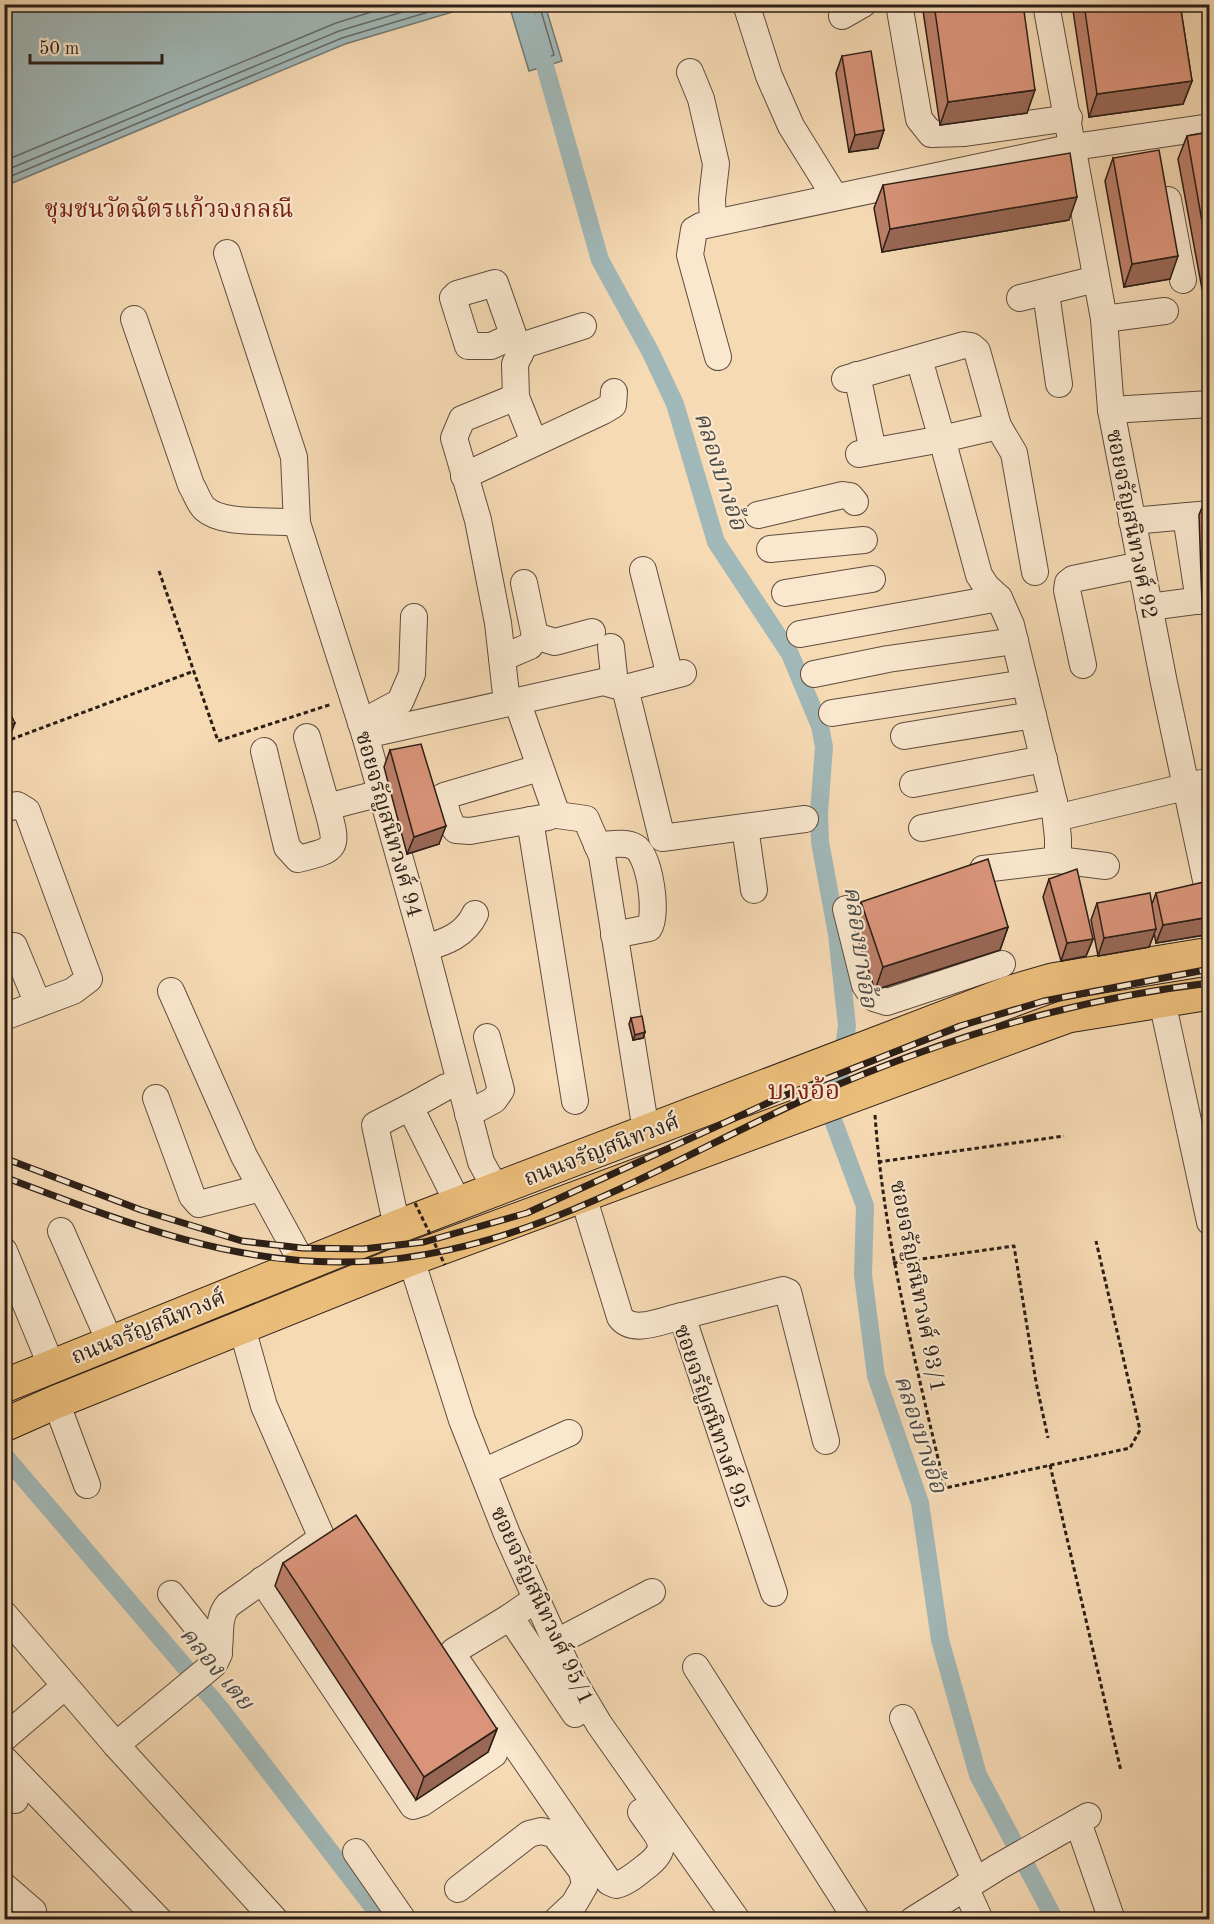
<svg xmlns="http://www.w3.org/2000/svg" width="1214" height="1924" font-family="'Old Standard TT','Noto Serif Thai',serif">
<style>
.water{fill:#a1b8b8;stroke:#727a77;stroke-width:1.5}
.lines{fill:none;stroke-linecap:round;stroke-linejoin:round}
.shore{stroke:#666b67;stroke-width:1.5}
.canal{stroke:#a1b8b8;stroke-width:18}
.minor-casing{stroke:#5e4d3e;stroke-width:28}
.major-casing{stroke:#2b1e16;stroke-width:35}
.path{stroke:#2b1e16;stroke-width:3;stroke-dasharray:4.5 3;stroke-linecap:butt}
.minor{stroke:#f9e7ce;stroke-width:26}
.major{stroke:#ebbd7a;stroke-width:33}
.rail-casing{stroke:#2b1e16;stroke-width:7}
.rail{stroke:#f9e7ce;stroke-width:4.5;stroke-dasharray:14;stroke-linecap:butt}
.path-bridge{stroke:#2b1e16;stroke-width:3;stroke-dasharray:4.5 3;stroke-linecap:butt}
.wall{fill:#bc806a;stroke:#2b1e16;stroke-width:1.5}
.shaded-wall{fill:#996856;stroke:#2b1e16;stroke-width:1.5}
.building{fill:#db957b;stroke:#2b1e16;stroke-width:1.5}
.labels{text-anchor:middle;stroke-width:4.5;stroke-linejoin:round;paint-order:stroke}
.street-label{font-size:22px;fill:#2b1e16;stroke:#f9e7ce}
.neighbourhood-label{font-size:24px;fill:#7a1f14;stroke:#f9e7ce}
.water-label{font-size:24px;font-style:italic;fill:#4e4c47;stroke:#f9e7ce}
.quarter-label{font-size:26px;fill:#7a1f14;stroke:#f9e7ce}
</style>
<rect width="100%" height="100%" fill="#f6dab4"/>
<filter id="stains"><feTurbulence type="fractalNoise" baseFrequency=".00333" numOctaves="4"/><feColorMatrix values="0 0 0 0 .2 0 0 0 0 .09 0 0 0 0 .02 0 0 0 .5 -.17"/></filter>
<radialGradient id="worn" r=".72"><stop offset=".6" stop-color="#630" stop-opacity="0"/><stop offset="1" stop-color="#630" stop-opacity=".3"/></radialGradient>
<g class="water">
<path d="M5,4H476V5L345,44L5,186Z"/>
<path d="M509,5H545L562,61L529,71Z"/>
</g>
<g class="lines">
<g class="shore">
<path d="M515,4L535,62L554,55L539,4"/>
<path d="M523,4L537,51L541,53L544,49L532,4"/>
<path d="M4,161L336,23L397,4"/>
<path d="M4,171L339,31L429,4"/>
<path d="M4,179L342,38L455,4"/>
</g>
<g class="canal">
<path d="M522,4L545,66L600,260L650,351L675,404L716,542L790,654L820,726L824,747L819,813L820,842L837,934L847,1026L833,1120L865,1206L863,1275L876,1376L920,1503L940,1640L978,1775L1055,1920"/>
<path d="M4,1455L220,1708L383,1920"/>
</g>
<defs>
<g id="minor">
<path d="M746,4L769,76L791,126L835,197"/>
<path d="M899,4L919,119L931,134L965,133L1069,118"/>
<path d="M1046,4L1104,319L1111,410L1164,683L1210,899"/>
<path d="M842,16L863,4"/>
<path d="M690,72L701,99L716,164L712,199L713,223"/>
<path d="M1168,200L1183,280"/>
<path d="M227,253L294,457L297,523L365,735L425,948L481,1162L496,1189"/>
<path d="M1046,293L1059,384"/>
<path d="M1020,298L1096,279"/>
<path d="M134,319L191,485C195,491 199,504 205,509C224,526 273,519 297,523"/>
<path d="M1104,319L1165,311"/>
<path d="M513,336L491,346H468L453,298L457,294L495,283L520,354"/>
<path d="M718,357L690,255L694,230L701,226L1074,147L1210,127"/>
<path d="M857,375L873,451"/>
<path d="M845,379L964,345L971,346L977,351L998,426L942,439L979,575L986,586L999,598L1011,625L1054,802L1058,838V860L983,869"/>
<path d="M516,397L534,442"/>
<path d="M1111,410L1210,404"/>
<path d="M998,426L1014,453L1035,572"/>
<path d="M859,454L942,439L919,359"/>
<path d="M464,476L603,411L613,405L614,392"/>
<path d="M758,515L843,495L850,496L855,502"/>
<path d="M1186,516L1199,601"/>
<path d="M1132,521L1210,514"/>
<path d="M770,549L864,540"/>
<path d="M643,570L670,676"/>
<path d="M785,593L872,579"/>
<path d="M1149,607L1210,599"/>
<path d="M800,634L999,598"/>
<path d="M535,636L555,642L592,632"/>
<path d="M611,647L615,685"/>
<path d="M502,658L530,646L535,636L524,583"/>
<path d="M1083,665L1067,590L1068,583L1073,579L1141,565"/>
<path d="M814,674L888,659L1015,641"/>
<path d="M625,688L662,838L805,819"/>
<path d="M517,701L557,815L586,819L602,856L646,1131"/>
<path d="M507,703L498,623L478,520L454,438L462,419L516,397L515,364L524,345L583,326"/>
<path d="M832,713L1025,683"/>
<path d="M361,723L400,702L412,674L414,617"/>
<path d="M365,735L603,682L625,688L683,673"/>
<path d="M904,736L1033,715"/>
<path d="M307,737L327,807"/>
<path d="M264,751L287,847L298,859C339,849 338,848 327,807L381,793"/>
<path d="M539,768L444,796C446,810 447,820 456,830L470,831L548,817"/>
<path d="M913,784L1044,759"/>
<path d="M4,809L17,805L27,811L89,979L73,991L4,1017"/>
<path d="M1056,818L1210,781"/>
<path d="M530,820L575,1101"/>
<path d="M745,827L754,890"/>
<path d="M922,828L1054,802"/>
<path d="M597,845C609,845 625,841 635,847C650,856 658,914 649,928L614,935"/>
<path d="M1058,860L1106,866"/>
<path d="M846,909L865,985L874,998L887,1002L1002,964"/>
<path d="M14,946L38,1004"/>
<path d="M425,948C446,942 465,935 475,914"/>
<path d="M171,991L244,1156L303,1264"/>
<path d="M1162,1001L1210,1222"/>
<path d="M446,1087L410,1107L458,1203"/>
<path d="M156,1098L192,1196L199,1204L261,1188"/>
<path d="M468,1114L494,1100L501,1090L487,1037"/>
<path d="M583,1196L620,1317C633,1335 663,1320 682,1316L774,1593"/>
<path d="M397,1227L375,1125L410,1107"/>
<path d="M61,1231L110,1342"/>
<path d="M4,1251L51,1365"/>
<path d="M411,1259L462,1420L507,1534L573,1680L599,1724L737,1920"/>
<path d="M682,1316L783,1290L788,1292L826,1441"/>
<path d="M56,1402L87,1485"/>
<path d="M483,1472L569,1433"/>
<path d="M262,1580L413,1806L422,1803L494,1754L491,1743L472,1715"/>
<path d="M171,1594L219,1654"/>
<path d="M536,1599L510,1617L575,1714"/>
<path d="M4,1614L116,1745L275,1920"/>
<path d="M510,1617L454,1651L455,1658L609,1882L616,1885C626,1883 635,1875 644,1868C674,1846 658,1838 641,1812"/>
<path d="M557,1642L652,1592"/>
<path d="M696,1667L857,1920"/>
<path d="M903,1718L975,1880"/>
<path d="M4,1738L65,1686"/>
<path d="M116,1745L214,1664C225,1647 214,1621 228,1605L322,1538L264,1406L242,1328"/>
<path d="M4,1759L159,1920"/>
<path d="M4,1789L15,1800"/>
<path d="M1078,1822L1112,1920"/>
<path d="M356,1852L403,1920"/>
<path d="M4,1886L33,1911"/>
<path d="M965,1887L980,1920"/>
<path d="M458,1889L529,1834L541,1831L554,1834L582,1871L585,1885L574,1904L557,1920"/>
<path d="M913,1920L998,1867L1088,1816"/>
</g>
<g id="major">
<path d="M4,1386L397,1227L1011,992L1052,980L1210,954"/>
<path d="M4,1425L56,1402L411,1259L1035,1028L1068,1016L1210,993"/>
</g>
</defs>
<use href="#minor" class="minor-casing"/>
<use href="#major" class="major-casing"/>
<g class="path">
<path d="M159,571L218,741L332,704"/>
<path d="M4,742L194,671"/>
<path d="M875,1115C884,1242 916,1364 945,1488L1130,1448L1140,1430L1096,1241"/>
<path d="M878,1162L1064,1136"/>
<path d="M893,1263L1014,1246L1036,1382L1048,1438"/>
<path d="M1050,1465L1121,1771"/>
</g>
<use href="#minor" class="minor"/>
<use href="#major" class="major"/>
<defs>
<g id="rail">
<path d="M4,1158L141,1210L242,1241L302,1248L363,1249L424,1242L527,1213L781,1097L960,1026L1044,1001L1210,969"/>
<path d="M4,1177C114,1218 223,1263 342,1262C515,1262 660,1164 812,1096C938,1040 1073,999 1210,983"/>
</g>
</defs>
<use href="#rail" class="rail-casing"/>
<use href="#rail" class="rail"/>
<path class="path-bridge" d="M415,1203L445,1265"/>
</g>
<g class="wall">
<path d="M922,4H1023L1027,113L940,125Z"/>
<path d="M1072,4H1180L1192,81L1183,104L1089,117Z"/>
<path d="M842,56L884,130L878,148L849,152L836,73Z"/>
<path d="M1209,132V288L1202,289L1178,159L1187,136Z"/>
<path d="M1113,158L1170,279L1124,287L1105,181Z"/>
<path d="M883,185L1069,220L882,252L874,208Z"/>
<path d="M1208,492H1209V634H1203L1199,515Z"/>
<path d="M390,750L439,844L407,854L384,767Z"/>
<path d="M1049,879L1093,939L1086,956L1061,961L1043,897Z"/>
<path d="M1156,893L1205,935L1156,943L1154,933L1149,947L1098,956L1091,920L1097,903L1152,904Z"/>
<path d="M861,902L1008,927L1000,950L875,990L853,925Z"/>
<path d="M631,1018L645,1032L643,1038L633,1040L629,1024Z"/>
<path d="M283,1563L497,1729L488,1752L416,1800L275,1586Z"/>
</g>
<g class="shaded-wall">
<path d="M1192,81L1183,104L1089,117L1097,94Z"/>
<path d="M1035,90L1027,113L940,125L948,102Z"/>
<path d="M884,130L878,148L849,152L855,135Z"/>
<path d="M1077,197L1069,220L882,252L890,229Z"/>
<path d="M1178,256L1170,279L1124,287L1132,264Z"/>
<path d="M1209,268V288L1202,289Z"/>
<path d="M1209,617V634H1203Z"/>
<path d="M15,723L8,741L4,742V727Z"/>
<path d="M446,826L439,844L407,854L414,837Z"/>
<path d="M1209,917V922L1205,935L1156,943L1163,925Z"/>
<path d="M1008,927L1000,950L875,990L883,967Z"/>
<path d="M1156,929L1149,947L1098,956L1104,938Z"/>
<path d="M1093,939L1086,956L1061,961L1067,943Z"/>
<path d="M645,1032L643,1038L633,1040L635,1035Z"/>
<path d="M497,1729L488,1752L416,1800L424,1777Z"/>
</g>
<g class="building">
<path d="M934,4H1023L1035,90L948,102Z"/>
<path d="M1084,4H1180L1192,81L1097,94Z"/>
<path d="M871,51L884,130L855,135L842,56Z"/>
<path d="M1209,132V261L1187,136Z"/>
<path d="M1159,150L1178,256L1132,264L1113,158Z"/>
<path d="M1070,153L1077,197L890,229L883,185Z"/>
<path d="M1208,492H1209V544Z"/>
<path d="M4,701L15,723L4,727Z"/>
<path d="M421,744L446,826L414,837L390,750Z"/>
<path d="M988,859L1008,927L883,967L861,902Z"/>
<path d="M1077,869L1093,939L1067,943L1049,879Z"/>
<path d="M1204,882L1209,909V917L1163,925L1156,893Z"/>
<path d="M1150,893L1156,929L1104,938L1097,903Z"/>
<path d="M642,1016L645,1032L635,1035L631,1018Z"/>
<path d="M356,1515L497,1729L424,1777L283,1563Z"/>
</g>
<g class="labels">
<g class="street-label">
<text transform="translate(1133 524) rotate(79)" y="8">ซอยจรัญสนิทวงศ์ 92</text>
<text transform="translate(390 824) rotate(74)" y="8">ซอยจรัญสนิทวงศ์ 94</text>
<text transform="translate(601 1149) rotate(-21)" y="8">ถนนจรัญสนิทวงศ์</text>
<text transform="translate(919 1286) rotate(79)" y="8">ซอยจรัญสนิทวงศ์ 93/1</text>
<text transform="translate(148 1326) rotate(-22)" y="8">ถนนจรัญสนิทวงศ์</text>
<text transform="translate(713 1416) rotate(71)" y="8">ซอยจรัญสนิทวงศ์ 95</text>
<text transform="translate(543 1605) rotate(65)" y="8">ซอยจรัญสนิทวงศ์ 95/1</text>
</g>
<g class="neighbourhood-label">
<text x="169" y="217">ชุมชนวัดฉัตรแก้วจงกลณี</text>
</g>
<g class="water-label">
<text transform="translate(721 471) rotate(72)" y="8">คลองบางอ้อ</text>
<text transform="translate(861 947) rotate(82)" y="8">คลองบางอ้อ</text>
<text transform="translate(921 1434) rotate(72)" y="8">คลองบางอ้อ</text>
<text transform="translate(217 1668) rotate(50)" y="8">คลอง เตย</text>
</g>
<g class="quarter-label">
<text x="804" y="1099">บางอ้อ</text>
</g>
</g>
<rect width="1214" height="1924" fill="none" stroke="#f6dab4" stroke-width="24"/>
<rect x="6" y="6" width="1202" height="1912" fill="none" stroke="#2b1e16" stroke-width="3"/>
<rect x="12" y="12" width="1190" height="1900" fill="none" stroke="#2b1e16" stroke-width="1.5"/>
<path d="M30 54v9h132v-9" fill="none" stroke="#2b1e16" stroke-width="3"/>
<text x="39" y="54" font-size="18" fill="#2b1e16" stroke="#f9e7ce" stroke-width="4.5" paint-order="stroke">50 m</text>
<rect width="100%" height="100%" filter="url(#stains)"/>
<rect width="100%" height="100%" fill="url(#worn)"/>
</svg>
